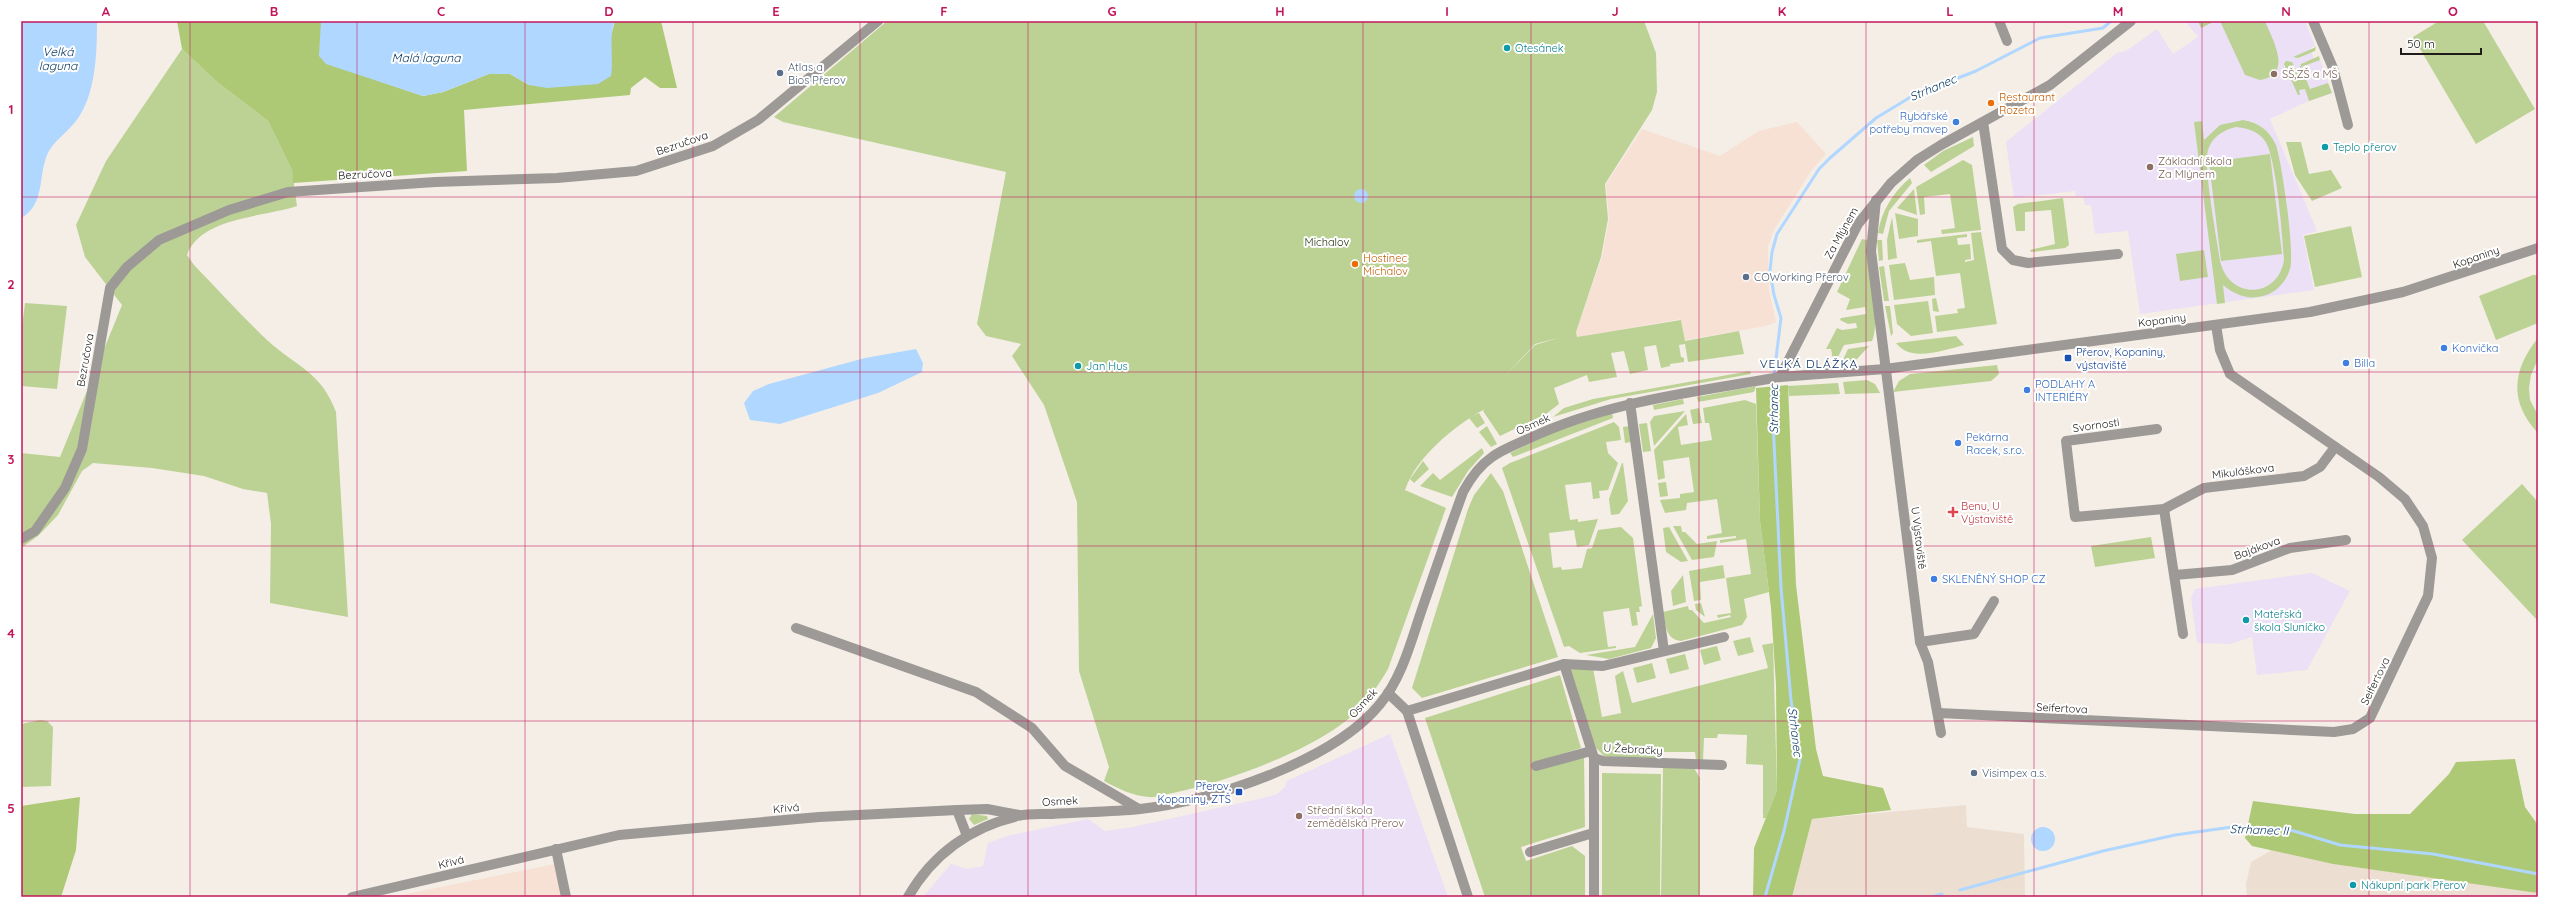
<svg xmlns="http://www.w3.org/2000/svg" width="2559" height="918" font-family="Quicksand,sans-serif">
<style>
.built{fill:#ecdfd2}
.industrial{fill:#f7e0d4}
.education{fill:#ebe0f5}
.green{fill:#bcd294;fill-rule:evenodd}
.forest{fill:#adc975}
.water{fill:#b0d7ff}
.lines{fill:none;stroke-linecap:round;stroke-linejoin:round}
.stream{stroke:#b0d7ff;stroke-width:3}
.minor{stroke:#9d9996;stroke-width:10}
.tertiary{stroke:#9d9996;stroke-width:10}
.grid{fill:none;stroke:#c2185b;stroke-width:1;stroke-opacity:0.55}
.culture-dot{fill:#0f9aa8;stroke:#fff;stroke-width:1.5}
.service-dot{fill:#5c6f8a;stroke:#fff;stroke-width:1.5}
.education-dot{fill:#8d6e63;stroke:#fff;stroke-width:1.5}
.food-dot{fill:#e8710a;stroke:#fff;stroke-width:1.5}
.shop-dot{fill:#3f7fe0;stroke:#fff;stroke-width:1.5}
.transit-dot{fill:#1a4fb4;stroke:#fff;stroke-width:1.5}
.health-dot{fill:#e0444e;stroke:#fff;stroke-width:1.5}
.labels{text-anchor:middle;stroke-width:4;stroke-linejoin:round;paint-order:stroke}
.culture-label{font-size:11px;fill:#0d838f;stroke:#fff;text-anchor:start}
.service-label{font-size:11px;fill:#4e5e75;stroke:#fff;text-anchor:start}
.education-label{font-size:11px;fill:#785e54;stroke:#fff;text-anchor:start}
.food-label{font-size:11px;fill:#c56008;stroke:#fff;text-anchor:start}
.shop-label{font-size:11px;fill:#366cbe;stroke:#fff;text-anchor:start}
.street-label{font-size:11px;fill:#1f1c1a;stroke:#fff}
.park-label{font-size:11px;fill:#25300c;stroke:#fff}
.transit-label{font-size:11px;fill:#164399;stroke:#fff;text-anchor:start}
.health-label{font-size:11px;fill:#be3a42;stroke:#fff;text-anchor:start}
.water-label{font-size:12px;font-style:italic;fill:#0d3e66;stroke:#fff}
.neighbourhood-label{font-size:12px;letter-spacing:1px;fill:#0e3165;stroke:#fff}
.neatline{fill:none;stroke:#c2185b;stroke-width:1.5}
.grid-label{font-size:13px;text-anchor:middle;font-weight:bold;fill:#c2185b}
</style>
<rect width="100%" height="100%" fill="#f5eee6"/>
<g class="built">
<path d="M1966,805L1967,827L2024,834L2025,897H1792L1812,819Z"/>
<path d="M2272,850L2333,864L2538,892V897H2247L2246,884L2251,862Z"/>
</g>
<g class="industrial">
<path d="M1797,122L1826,154L1811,171L1774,230L1768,246L1769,290L1776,322L1766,326L1685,340L1681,319L1578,337L1576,332L1602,257L1609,219L1606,184L1642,129L1720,156L1759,131Z"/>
<path d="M555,864L561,897H392Z"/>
</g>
<g class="education">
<path d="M2185,21H2305L2315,46L2310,48L2315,61L2320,60L2332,93L2304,103L2270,119L2317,231L2303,235L2314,290L2140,314L2128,231L2095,234L2091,205H2085L2083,196L2076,197L2075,191L2014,198L2006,142L2117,53L2126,51L2157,29L2173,54L2198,37Z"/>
<path d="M2312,573L2350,591L2307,670L2257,675L2252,637L2230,644L2197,643L2191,598L2195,589Z"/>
<path d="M1390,734L1448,897H923L951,864L968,869L983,866L988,843L1007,836L1088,819L1105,831L1133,827L1259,799L1277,794L1285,787L1287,781Z"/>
</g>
<g class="green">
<path d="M887,21H1644L1656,53L1657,92L1652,110L1605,184L1608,219L1601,257L1576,332L1577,337L1681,320L1685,341L1739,331L1744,354L1688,362L1685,344L1679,345L1681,357L1684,358V362L1670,364V366L1661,368L1656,345L1644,347L1648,370L1630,374L1624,351L1611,353L1617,377L1589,382L1587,375L1554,388L1559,404L1546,414L1500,436L1483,411L1485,409C1454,426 1417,456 1405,490L1446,508L1388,669C1375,691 1361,711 1339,726C1299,755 1222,783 1173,793C1166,794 1157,798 1149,797C1133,796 1119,789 1104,781L1109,767L1079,671L1077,502L1044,405L1012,356L1021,344L986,336L977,324L1006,172L783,122L774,117ZM1558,338L1535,345L1504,377L1535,344Z"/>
<path d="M2198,21H2215L2201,28Z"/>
<path d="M2220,21H2265C2272,39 2294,75 2260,80L2245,75Z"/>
<path d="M2439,21H2483L2535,109L2476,144L2413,37Z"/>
<path d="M2316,47L2315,51L2298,58L2293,57Z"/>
<path d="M182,49L217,82L268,121L292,170L297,206C265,217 200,217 187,255L194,265C218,290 242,316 267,340C296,367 320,370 336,412L348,617L270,603L271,524L267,493L243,489L204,476L152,468L93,463L82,471L58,515L38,536L21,548V453L60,457L122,305L85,257L76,225L106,161Z"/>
<path d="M2319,56L2320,60L2301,67L2310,89L2328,83L2332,93L2309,101L2305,89L2299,90L2300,95H2298L2284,64L2286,61L2292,62L2298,74L2301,64Z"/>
<path d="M2243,120C2259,123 2269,130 2276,145C2282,163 2295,253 2290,269C2286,282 2276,293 2263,296C2248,300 2235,295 2223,285L2225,303L2217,304L2194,122L2202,121L2204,140L2220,125ZM2236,127C2247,128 2258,131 2265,141C2276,155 2283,239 2284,260C2278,299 2229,300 2220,261C2217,239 2203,167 2208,150C2212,137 2223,130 2236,127Z"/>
<path d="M1973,137L1974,146L1931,172L1924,165L1943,151Z"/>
<path d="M2286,142H2301L2309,174L2331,170L2342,188L2312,201L2295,175Z"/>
<path d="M2270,154L2282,254L2221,261L2209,162Z"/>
<path d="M1963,160L1972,165L1981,230L1942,234L1941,230L1955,228L1950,194L1924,197L1925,214L1920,215L1916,187Z"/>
<path d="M1910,178L1912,183L1889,211L1883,234L1878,233C1881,212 1893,192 1910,178Z"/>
<path d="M1914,189L1917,215L1897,208Z"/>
<path d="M2063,198L2069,245L2065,248L2031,252L2030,250L2055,244L2051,210L2025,212V231H2016L2013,207L2018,204Z"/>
<path d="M1895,213L1918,219V236L1899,239Z"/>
<path d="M1892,217L1897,258L1888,260L1887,240Z"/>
<path d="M2351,226L2362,277L2315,287L2304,236Z"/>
<path d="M1981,232L1997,324L1937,332L1935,316L1958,313L1957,309L1965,308L1960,273L1936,276L1931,241L1917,243V240L1967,234V237L1957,238L1958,245L1970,244L1971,259L1965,260V262L1974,260L1971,233Z"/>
<path d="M1862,239L1867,240C1865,267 1882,319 1872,341L1844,345L1834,365L1831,349H1826L1837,328L1842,330L1857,328L1856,323L1848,324L1840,320L1841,318L1866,314L1865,307L1846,310L1850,299L1837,292Z"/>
<path d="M1877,240H1882L1883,260L1879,261Z"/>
<path d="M2204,250L2208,277L2180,281L2176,254Z"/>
<path d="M1905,263L1910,280L1934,277L1935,295L1894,300L1889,265Z"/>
<path d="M1884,266L1889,301H1884L1879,267Z"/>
<path d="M2533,275H2538V323L2496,340L2479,296Z"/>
<path d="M1936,298L1939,312L1933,311L1932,299Z"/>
<path d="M1928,301L1933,333L1911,336L1897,324L1894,305Z"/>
<path d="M25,303L67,306L57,389L21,386V334Z"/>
<path d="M1885,306H1890L1893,333L1891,336Z"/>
<path d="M1956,336L1964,345C1944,350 1911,363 1896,343Z"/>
<path d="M2538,338V359L2531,375L2529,388L2530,400L2538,415V433C2509,402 2512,370 2538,338Z"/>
<path d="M1869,346L1857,359L1841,364L1848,349Z"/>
<path d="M1997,365L1999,374L1991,381L1893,392L1899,381L1910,374Z"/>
<path d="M1750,371L1751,374L1611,399L1553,417L1564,408L1593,399Z"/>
<path d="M1867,380L1875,384L1880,393L1845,394L1843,382Z"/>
<path d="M1838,383L1840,394L1789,396L1788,386Z"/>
<path d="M1756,386L1754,392L1698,402L1697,397Z"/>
<path d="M1683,399L1684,404L1654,410L1653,405Z"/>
<path d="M1745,400L1756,404L1760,521L1769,592L1744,599L1747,617L1742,625L1681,641C1665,639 1666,625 1663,612L1688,606L1689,610H1692L1704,623L1731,617L1730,615L1718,618L1717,615L1731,613L1726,578L1751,574L1746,539L1720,543V540L1736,538V536L1707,539V536L1722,533L1717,499L1687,503L1686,510L1665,513L1660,500L1680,498V494L1694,492L1689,457L1663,461L1665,478L1658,480L1654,450L1686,414L1688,425L1678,427L1681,445L1712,440L1709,423H1705L1703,408Z"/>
<path d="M1699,408L1702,423L1693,424L1690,410Z"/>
<path d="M1685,411L1654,446L1650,422L1654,416Z"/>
<path d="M1479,413L1485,423L1477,428L1469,418Z"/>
<path d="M1612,413L1613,418L1513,457L1510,453L1554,432Z"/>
<path d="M1614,422L1619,427L1621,440L1606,442L1608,453L1618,463L1608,490L1599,491L1600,498L1593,499L1591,482L1565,485L1570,520L1578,519V522L1598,519L1589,545L1577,547L1574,530L1549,533L1553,568L1561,567L1562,570L1582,568L1587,549L1592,548L1598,530L1621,527L1633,538L1642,606L1639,607L1640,612H1636L1638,625L1632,626L1629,608L1603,612L1608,647L1616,646V648L1580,653L1569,646L1564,647L1502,468L1510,463Z"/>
<path d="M1647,423L1651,451L1643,452L1639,424Z"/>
<path d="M1487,426L1497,444L1491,447L1479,432Z"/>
<path d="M1629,426L1631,442L1625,443L1623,427Z"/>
<path d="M1482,448L1484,453L1468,471L1452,497L1420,486L1433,473L1440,480Z"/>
<path d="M1423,461L1429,469L1414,483L1410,479Z"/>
<path d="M1622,463H1623L1628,501L1619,514L1611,515L1609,499Z"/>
<path d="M1491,473L1503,491L1558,657L1422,698L1412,688L1468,509L1474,495Z"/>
<path d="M1666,482L1668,496L1660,497L1658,483Z"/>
<path d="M2522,484L2538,502V621L2462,540Z"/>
<path d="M1673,526H1681L1682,532H1685L1697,544L1717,541L1714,557L1692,560Z"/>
<path d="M1669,527L1688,561L1681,562L1666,552L1663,528Z"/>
<path d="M2151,537L2155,558L2095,567L2091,546Z"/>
<path d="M1723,565L1725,578L1700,582L1701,600L1694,601L1689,571Z"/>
<path d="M1683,575L1686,602L1673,606L1671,591Z"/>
<path d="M1701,603L1705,617L1696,610L1695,604Z"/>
<path d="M1653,614L1656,638L1651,648L1609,659L1586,655L1635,647Z"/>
<path d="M1750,637L1754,652L1738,656L1733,641Z"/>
<path d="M1773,643L1777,790L1766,818H1763V765L1746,764L1747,735L1718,734L1717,738H1704L1703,760H1696L1695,752H1657V759L1604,756L1596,748L1570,669L1593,668L1602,717L1621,713L1615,676L1623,671L1632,703L1768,668L1762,645Z"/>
<path d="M1717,646L1721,660L1704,665L1700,650Z"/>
<path d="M1685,654L1689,669L1670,674L1666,659Z"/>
<path d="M1652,663L1656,678L1637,683L1633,668Z"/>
<path d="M1560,675L1581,748L1533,763L1584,756L1585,827L1521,847L1526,861L1572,846L1585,856V897H1485L1425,718Z"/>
<path d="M40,720L47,721L53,727L51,786L21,787V724Z"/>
<path d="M1663,767L1694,768L1700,778V897H1661Z"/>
<path d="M1602,773L1661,774L1660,897H1602Z"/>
<path d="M972,814L987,816L988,819L974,825L969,819Z"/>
</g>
<g class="forest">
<path d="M177,21H321L364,76L423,96L443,92L489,74H510L529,85L598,84L615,21H661L677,88H660L645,77L631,88L630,95L464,110L467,171L293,183L292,170L268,121L217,82L182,49Z"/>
<path d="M1788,385L1796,585L1816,749L1823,776L1883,788L1891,810L1812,819L1792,897H1753L1754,848L1777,790L1776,685L1771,608L1760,521L1756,388Z"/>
<path d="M2515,759L2525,807L2538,825V893L2333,864L2252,846L2245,838L2253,801L2355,814H2410L2449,774L2456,762Z"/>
<path d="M80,797L76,850L61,897H21V806Z"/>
</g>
<g class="water">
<path d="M21,21H97C97,53 96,95 76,121C66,134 53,141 47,155C38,177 45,205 21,218Z"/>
<path d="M321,21H615C608,36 614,58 611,76L598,84L547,88L529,85L510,74H489L443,92L423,96L326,64L319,56Z"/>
<circle cx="1361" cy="196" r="7"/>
<path d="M916,349L923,363L922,372L878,393L780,424L750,420L744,403L753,391L769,384L865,358Z"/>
<circle cx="2043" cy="839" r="12"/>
</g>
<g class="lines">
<g class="stream">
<path d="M1774,375L1781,318L1774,295L1770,271L1772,252L1777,234L1819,169L1830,158L1876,118L1914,95L1976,71L2040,38L2103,28L2111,21"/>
<path d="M1960,890L2103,851L2175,835L2232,827L2271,828L2294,831L2340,845L2433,854L2538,874"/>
<path d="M1765,897L1784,831L1800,759L1791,700L1781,588L1772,400L1773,381"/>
<path d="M1931,897L1942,894"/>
</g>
<g class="minor">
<path d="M1999,21L2007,41"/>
<path d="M2313,21L2333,68L2348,125"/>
<path d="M1983,122L2002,249L2013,260L2028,263L2118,254"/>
<path d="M1876,200L1871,251L1920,642L1928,662L1941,733"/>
<path d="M1780,377L1885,369L2310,312L2403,292L2538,248"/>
<path d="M1630,403L1664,651"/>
<path d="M2157,429L2066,441L2075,517L2164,509L2204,488L2304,476L2320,467L2335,447"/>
<path d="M2164,509L2183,634"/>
<path d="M21,539L35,531L65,488L82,449L110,288L127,267L159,240L229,210L288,192L435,182L557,178L636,171L713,146L758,120L878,21"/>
<path d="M2175,575L2232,570L2290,548L2346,540"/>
<path d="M796,628L976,692L1032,728L1065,766L1139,809"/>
<path d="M1920,642L1974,634L1994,601"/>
<path d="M1564,664L1594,758L1603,761L1722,765"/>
<path d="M1388,693L1407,711L1564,664L1603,666L1724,637"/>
<path d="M1407,711L1468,897"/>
<path d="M1939,713L2334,732L2353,729L2370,718L2428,596L2432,558L2423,526L2405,499L2379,477L2230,374L2220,350L2216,325"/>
<path d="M1594,758V897"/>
<path d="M1536,766L1591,751"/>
<path d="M957,810L967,836"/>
<path d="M556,849L566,897"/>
<path d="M1530,852L1593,833"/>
<path d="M352,897L619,835L819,817L957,810L987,809L1019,815"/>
</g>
<path class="tertiary" d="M908,897C932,855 970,827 1018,816C1028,813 1041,814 1052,814C1081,812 1111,812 1140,809C1210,802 1334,761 1380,704C1401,679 1410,645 1420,615C1434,574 1448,533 1463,492C1470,479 1479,466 1492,457C1503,449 1517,444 1530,438C1609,401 1695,392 1780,377L1858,224L1891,183L1917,160L1941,145L2050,85L2131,21"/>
</g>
<path class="grid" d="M190,21V897M357,21V897M525,21V897M693,21V897M860,21V897M1028,21V897M1196,21V897M1363,21V897M1531,21V897M1699,21V897M1866,21V897M2034,21V897M2202,21V897M2369,21V897M21,197H2538M21,372H2538M21,546H2538M21,721H2538"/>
<g class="culture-dot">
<circle cx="1507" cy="48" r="4"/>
<circle cx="2325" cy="147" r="4"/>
<circle cx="1078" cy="366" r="4"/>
<circle cx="2246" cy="620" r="4"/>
<circle cx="2353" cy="885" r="4"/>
</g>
<g class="service-dot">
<circle cx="780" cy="73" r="4"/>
<circle cx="1746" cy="277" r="4"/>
<circle cx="1974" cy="773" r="4"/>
</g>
<g class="education-dot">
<circle cx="2274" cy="74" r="4"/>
<circle cx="2150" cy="167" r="4"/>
<circle cx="1299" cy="816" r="4"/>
</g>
<g class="food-dot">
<circle cx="1991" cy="103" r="4"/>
<circle cx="1355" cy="264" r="4"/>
</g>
<g class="shop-dot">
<circle cx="1956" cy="122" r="4"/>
<circle cx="2444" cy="348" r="4"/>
<circle cx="2346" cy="363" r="4"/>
<circle cx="2027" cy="390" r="4"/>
<circle cx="1958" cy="443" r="4"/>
<circle cx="1934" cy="579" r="4"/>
</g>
<g class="transit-dot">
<rect x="2064" y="354" width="8" height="8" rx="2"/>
<rect x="1235" y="788" width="8" height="8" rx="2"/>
</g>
<path class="health-dot" d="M1951 506h4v4h4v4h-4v4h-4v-4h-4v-4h4z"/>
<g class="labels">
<g class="culture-label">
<text x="1515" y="52">Otesánek</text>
<text x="2333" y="151">Teplo přerov</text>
<text x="1086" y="370">Jan Hus</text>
<text x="2254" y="618">Mateřská<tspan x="2254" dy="13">škola Sluníčko</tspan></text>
<text x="2361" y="889">Nákupní park Přerov</text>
</g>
<g class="service-label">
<text x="788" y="71">Atlas a<tspan x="788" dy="13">Bios Přerov</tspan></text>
<text x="1754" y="281">COWorking Přerov</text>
<text x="1982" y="777">Visimpex a.s.</text>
</g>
<g class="education-label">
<text x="2282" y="78">SŠ,ZŠ a MŠ</text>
<text x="2158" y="165">Základní škola<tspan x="2158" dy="13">Za Mlýnem</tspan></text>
<text x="1307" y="814">Střední škola<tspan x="1307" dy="13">zemědělská Přerov</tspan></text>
</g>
<g class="food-label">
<text x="1999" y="101">Restaurant<tspan x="1999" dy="13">Rozeta</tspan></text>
<text x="1363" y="262">Hostinec<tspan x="1363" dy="13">Michalov</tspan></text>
</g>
<g class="shop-label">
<text x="1948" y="120" text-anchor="end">Rybářské<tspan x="1948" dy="13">potřeby mavep</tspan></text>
<text x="2452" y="352">Konvička</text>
<text x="2354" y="367">Billa</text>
<text x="2035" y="388">PODLAHY A<tspan x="2035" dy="13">INTERIÉRY</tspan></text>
<text x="1966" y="441">Pekárna<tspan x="1966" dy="13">Racek, s.r.o.</tspan></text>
<text x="1942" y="583">SKLENĚNÝ SHOP CZ</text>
</g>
<g class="street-label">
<text transform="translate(682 143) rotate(-19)" y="4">Bezručova</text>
<text transform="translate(365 174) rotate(-3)" y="4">Bezručova</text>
<text transform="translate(1841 233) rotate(-61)" y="4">Za Mlýnem</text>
<text transform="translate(2476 257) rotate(-19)" y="4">Kopaniny</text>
<text transform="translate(2162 320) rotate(-7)" y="4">Kopaniny</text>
<text transform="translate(85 360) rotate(-80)" y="4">Bezručova</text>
<text transform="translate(1533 424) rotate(-24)" y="4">Osmek</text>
<text transform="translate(2096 425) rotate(-8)" y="4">Svornosti</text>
<text transform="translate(2243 471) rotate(-7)" y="4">Mikuláškova</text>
<text transform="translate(1919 538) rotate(83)" y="4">U Výstaviště</text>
<text transform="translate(2257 548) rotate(-20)" y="4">Bajákova</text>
<text transform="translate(2375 681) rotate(-64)" y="4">Seifertova</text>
<text transform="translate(1363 703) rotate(-47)" y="4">Osmek</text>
<text transform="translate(2062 708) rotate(3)" y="4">Seifertova</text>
<text transform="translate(1633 749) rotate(3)" y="4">U Žebračky</text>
<text transform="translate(1060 801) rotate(-3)" y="4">Osmek</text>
<text transform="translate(786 808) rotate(-5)" y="4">Křivá</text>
<text transform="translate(451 862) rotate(-14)" y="4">Křivá</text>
</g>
<g class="park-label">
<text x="1327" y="246">Michalov</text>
</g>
<g class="transit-label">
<text x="2076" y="356">Přerov, Kopaniny,<tspan x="2076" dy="13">výstaviště</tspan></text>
<text x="1231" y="790" text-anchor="end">Přerov,<tspan x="1231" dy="13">Kopaniny, ZTŠ</tspan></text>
</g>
<g class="health-label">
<text x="1961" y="510">Benu, U<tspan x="1961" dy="13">Výstaviště</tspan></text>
</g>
<g class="water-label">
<text x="58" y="56">Velká<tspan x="58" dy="14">laguna</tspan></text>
<text x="426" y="62">Malá laguna</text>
<text transform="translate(1933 88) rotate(-23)" y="4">Strhanec</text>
<text transform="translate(1774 409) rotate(-90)" y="4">Strhanec</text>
<text transform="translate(1795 732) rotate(83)" y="4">Strhanec</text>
<text transform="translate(2259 830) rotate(2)" y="4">Strhanec II</text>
</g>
<g class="neighbourhood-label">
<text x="1809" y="368">VELKÁ DLÁŽKA</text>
</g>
</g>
<rect width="2559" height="918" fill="none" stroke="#ffffff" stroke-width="44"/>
<path d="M2401 48v6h80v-6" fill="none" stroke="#1f1c1a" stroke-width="2"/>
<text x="2407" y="48" font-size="12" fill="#1f1c1a" stroke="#ffffff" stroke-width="3" paint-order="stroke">50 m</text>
<rect x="22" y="22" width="2515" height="874" class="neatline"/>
<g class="grid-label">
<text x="106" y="16">A</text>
<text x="274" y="16">B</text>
<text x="441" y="16">C</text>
<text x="609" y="16">D</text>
<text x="776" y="16">E</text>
<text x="944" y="16">F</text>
<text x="1112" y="16">G</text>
<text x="1280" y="16">H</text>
<text x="1447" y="16">I</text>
<text x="1615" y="16">J</text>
<text x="1782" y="16">K</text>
<text x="1950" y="16">L</text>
<text x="2118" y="16">M</text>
<text x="2286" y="16">N</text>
<text x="2453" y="16">O</text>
<text x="11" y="114">1</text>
<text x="11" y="289">2</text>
<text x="11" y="464">3</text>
<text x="11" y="638">4</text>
<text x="11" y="813">5</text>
</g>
</svg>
